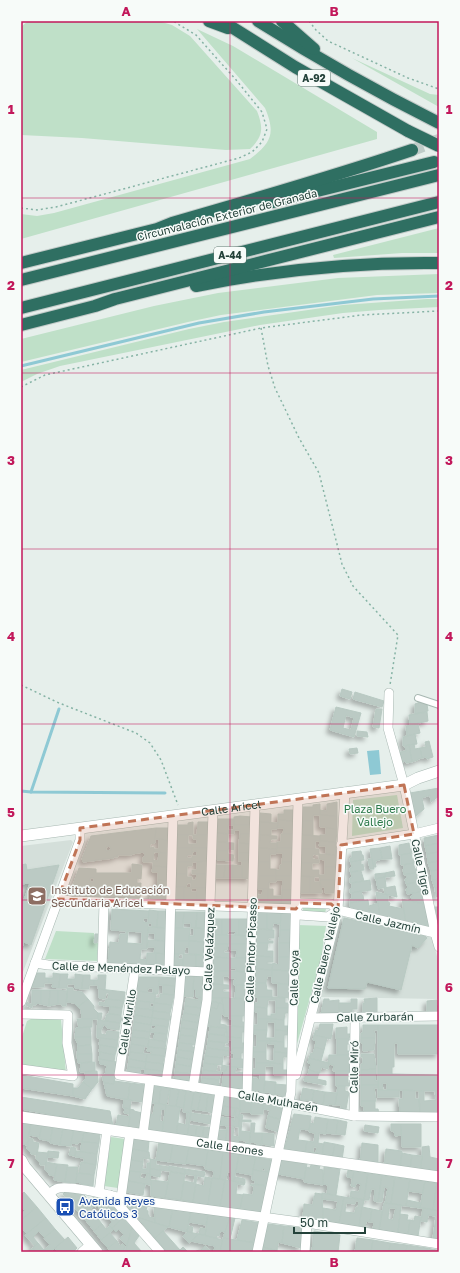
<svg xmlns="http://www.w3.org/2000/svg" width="460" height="1273" font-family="'Golos Text',sans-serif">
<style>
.built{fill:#d4dfda}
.green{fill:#bfe0c8}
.water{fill:#8ec9d4}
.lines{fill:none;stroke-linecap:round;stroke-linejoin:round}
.stream{stroke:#8ec9d4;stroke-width:3}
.building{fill:#bbcac4;stroke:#b8c9c2;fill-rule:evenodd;filter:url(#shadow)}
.motorway-tunnel{stroke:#bfccc8;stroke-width:12;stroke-dasharray:12 6;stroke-linecap:butt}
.pedestrian-casing{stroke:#a8b8b2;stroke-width:8}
.minor-casing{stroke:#a8b8b2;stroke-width:10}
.tertiary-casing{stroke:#a8b8b2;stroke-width:12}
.motorway-casing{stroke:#c2cac8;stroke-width:14}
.path{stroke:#86b3a5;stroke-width:1.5;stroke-dasharray:2 3;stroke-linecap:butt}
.pedestrian{stroke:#fff;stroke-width:6}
.minor{stroke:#fff;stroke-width:9}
.tertiary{stroke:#fff;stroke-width:11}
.motorway{stroke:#2f6f62;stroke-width:12}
.motorway-bridge-casing{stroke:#c2cac8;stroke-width:14;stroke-linecap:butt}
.motorway-bridge{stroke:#2f6f62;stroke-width:12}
.marked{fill:#c07456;fill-opacity:0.2;stroke:#c07456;stroke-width:3;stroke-dasharray:8 5;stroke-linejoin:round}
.grid{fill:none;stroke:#c2185b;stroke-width:1;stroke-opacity:0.55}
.labels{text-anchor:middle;stroke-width:3;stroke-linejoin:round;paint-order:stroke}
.shield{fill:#f7fbf9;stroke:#637a73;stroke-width:1}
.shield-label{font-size:10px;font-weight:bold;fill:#24423a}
.street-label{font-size:11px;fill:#24423a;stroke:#f7fbf9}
.park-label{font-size:11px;fill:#2d7a4b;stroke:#f7fbf9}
.education-label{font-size:11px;fill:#785e54;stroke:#f7fbf9;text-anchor:start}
.transit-label{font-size:11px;fill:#164399;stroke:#f7fbf9;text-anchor:start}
.neatline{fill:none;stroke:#c2185b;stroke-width:1.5}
.grid-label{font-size:13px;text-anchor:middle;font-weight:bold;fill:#c2185b}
</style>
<defs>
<filter id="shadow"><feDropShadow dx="-3.5" dy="3.5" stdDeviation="2" flood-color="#0004"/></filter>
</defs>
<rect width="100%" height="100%" fill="#e6efeb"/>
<g class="built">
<path d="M71,840L73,842L21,977V846Z"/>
<path d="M342,915L432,937L439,964V999L321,997Z"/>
</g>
<g class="green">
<path d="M28,21H158L172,25L190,36L257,111C263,127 264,136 250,149L226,150L82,138L21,135V27Z"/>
<path d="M197,29L233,46L377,132V139L21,239V214L37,216L54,213L250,159C271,143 276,134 265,108Z"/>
<path d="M352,58L430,94L439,95V107Z"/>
<path d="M439,228V253H402L334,258L333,255Z"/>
<path d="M439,274V293L377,295L221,315L188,322L21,362V339L154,306L218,293L338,278Z"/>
<path d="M427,299H439V307L379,310L343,313L260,325L60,366L37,374L21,382V370L189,329L224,322L343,305Z"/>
<path d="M397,795L403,828L352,836L353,800Z"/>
<path d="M303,907L326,909L325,913L303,911Z"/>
<path d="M298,925L326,926L321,959L295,1051Z"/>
<path d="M56,931L94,933V943H98L97,961L45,959Z"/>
<path d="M33,1018L61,1019L66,1073L21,1067V1040L27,1021Z"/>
<path d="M111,1137L125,1139L118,1188L104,1186Z"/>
</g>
<path class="water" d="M379,750L381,774L370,775L367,751Z"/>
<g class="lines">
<g class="stream">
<path d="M21,366L199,323L264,312L373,299L439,296"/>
<path d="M21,791L31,792L165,793"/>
<path d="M31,792L59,709"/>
</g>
</g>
<g class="building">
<path d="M342,689L352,692L350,699L340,696Z"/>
<path d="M355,692L384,701L382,707L353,699Z"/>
<path d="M420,702L427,704L428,711L415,714V704Z"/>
<path d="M336,707L361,713L354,737L330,730ZM346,715L354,718L351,730L343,728Z"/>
<path d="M376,709H382L379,728L373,727Z"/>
<path d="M427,712L428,721L410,725L409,715Z"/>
<path d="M418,724L420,733L407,736L406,726Z"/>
<path d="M357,731L367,732L368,737L357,736Z"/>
<path d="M415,734L417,744L403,746V737Z"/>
<path d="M429,741L433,757L427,759L426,757L422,758L420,748L426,747L425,742Z"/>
<path d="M414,744L415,749L420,748L422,758L418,759V760L412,762L409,745Z"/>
<path d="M409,745L412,762L406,763V761L402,762L400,752L406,751L405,746Z"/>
<path d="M357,748L358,753L350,754L349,749Z"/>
<path d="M439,788V796L431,802L430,795L422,798L424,809L416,816L410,793Z"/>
<path d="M337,802V816L320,815V810L327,811V804Z"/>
<path d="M320,804V815H313V821H303V807H313V805Z"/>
<path d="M284,810H295L294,821L278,820V814H284Z"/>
<path d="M260,813L271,814V823L260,822Z"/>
<path d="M320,815L337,816V829L326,828V827H320Z"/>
<path d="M240,816L252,817V825H234V817Z"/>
<path d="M218,819H234V825H228V830H234V834L217,833Z"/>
<path d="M278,820L294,821V834H283L284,828H277Z"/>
<path d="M303,821H313V836L302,835Z"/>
<path d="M193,822V835H177V825H188V823Z"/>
<path d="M198,822H209L208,835H197Z"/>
<path d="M260,822L278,823L277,829H271V835H260Z"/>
<path d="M234,825H252V834H240V830H234Z"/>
<path d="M156,828L155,843L150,844V848L154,847L153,862H143V857H145L144,852L132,854V855H117L118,857H113L114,858L83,862L82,859L91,836ZM110,846L111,850L106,851V847Z"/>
<path d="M156,828H169L168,840L155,839Z"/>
<path d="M326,828L337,829L336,842L320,841V835H326Z"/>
<path d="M217,833L228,834V842H217Z"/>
<path d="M240,834H252L251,844L239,843Z"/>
<path d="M281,834H294V848H277V842H281Z"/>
<path d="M177,835H188V844H192V848H177Z"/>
<path d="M193,835H208V848H192V844H197V839H193Z"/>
<path d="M260,835L277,836V839H271L270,843H277V849L259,848Z"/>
<path d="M302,835L320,836V841H315V849H302Z"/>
<path d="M439,835V843L425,846L424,838Z"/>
<path d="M159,839L168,840V853L154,852V849H159Z"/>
<path d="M320,841L336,842V855L326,854V846H319Z"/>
<path d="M217,842L234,843V850L228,849V851H217Z"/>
<path d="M239,843L251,844V853H239Z"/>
<path d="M409,843L410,849H412L413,853L399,855V845Z"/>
<path d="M439,843V852L427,854L425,846Z"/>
<path d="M390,846L392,859H382L380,848Z"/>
<path d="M177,848H192V855H187V858H192V862H176Z"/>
<path d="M192,848H208V861L192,862V856H197V851L192,852Z"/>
<path d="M259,848L277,849L276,854H270V862H259Z"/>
<path d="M277,848H294L293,862H282L283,853H277Z"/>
<path d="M380,848L382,859L375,861L376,867H373L370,849Z"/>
<path d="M302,849H319V855L313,854L312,859L319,860V863H301Z"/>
<path d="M217,851H228V854L234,855L233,861L217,860Z"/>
<path d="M361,851L362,855H363L364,860L350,862V858H352V852Z"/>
<path d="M438,852H439V861L428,863L427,854Z"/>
<path d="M159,853H168V867L153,866V860L158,861Z"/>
<rect x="239" y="853" width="12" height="8"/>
<path d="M411,853L412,859H414L415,863L401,865V855Z"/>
<path d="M319,854L336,855V867H325V860L319,859Z"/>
<path d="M368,859H372L374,869H370Z"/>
<path d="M361,860V865L363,864L364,870L350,872V868H352L351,862Z"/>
<path d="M208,861L207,874H192V870H197V862Z"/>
<path d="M242,861H251L250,879L242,878Z"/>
<path d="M439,861V870L431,871L428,863Z"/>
<path d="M176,862H192V866H187V874H176Z"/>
<path d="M259,862H270V869H276V876H259Z"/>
<path d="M282,862H293V876H276V870H280V865H282Z"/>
<path d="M301,863H312V870H319V877L301,876Z"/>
<path d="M413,863L415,869H416L417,873L404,875L403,869H404V865Z"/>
<path d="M26,864L27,870L59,865L31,945L24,942L22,948L21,947V908L30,883L21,884V865Z"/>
<path d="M132,864L142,865L141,879L137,878V883H141L140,898L69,896L79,868L96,869V873H132ZM90,878H94V882H90Z"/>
<path d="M216,865H225L224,878H216Z"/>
<path d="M225,865H233V878H224Z"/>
<path d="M233,865L242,866V878H233Z"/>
<path d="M153,866L168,867L167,881L158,880V872H152Z"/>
<path d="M325,867H336V880H320L319,875H325Z"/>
<path d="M439,870V879L432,880L431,871Z"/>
<path d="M361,871L364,881L350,883V878H352L351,872Z"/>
<path d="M394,871L395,876L385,877V873Z"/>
<path d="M385,873V877L375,879V874Z"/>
<path d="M416,873L419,882L406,884L405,879H407L406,874Z"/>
<path d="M176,874H187V877H192L191,883H187L186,887H175Z"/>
<path d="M197,874H207V888H191V880H196Z"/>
<path d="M259,876H276V882H269V889H258Z"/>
<path d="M276,876H293L292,890H282L283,880H276Z"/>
<path d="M301,876L310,877V893H301Z"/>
<path d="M310,877H314V882H320V886H321L322,893H310Z"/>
<path d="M385,877L386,887L378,889L376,879Z"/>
<path d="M439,879V887L435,888L432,880Z"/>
<path d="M158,880L167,881V895L151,894V890H157Z"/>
<path d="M320,880H336L335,893H325V887H321Z"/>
<path d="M370,880L371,890L350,893V889L352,888V883Z"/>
<path d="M418,882H419L421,892L407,894L406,889L408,888L407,884Z"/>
<path d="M395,886L397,897L385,894L384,888Z"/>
<path d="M175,887H184V903L175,902Z"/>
<path d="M184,887L191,888V892H197V903H184Z"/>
<path d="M439,887V896L436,897L435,888Z"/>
<path d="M197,888H207L206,903H197Z"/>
<path d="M263,889H268V907L258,906V895H262Z"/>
<path d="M268,889H273V896H282L281,907H268Z"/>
<path d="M282,890H292V907H281Z"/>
<path d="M361,891L362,895H363L364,901L350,903V899H352V893Z"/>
<path d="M376,892L388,895V902L390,903L389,906L404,909L406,923L380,917Z"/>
<path d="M421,892L424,904L412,901L411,896H413L412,893Z"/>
<path d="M151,894L167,895V903L150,900Z"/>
<path d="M402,899L424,904L430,928L406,923Z"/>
<path d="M368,900L370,915L353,911V907H350V903Z"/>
<path d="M378,903L380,917L376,916V914H370L369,906Z"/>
<path d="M435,907H439V926Z"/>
<path d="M112,909L149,911V918H143V922L148,923L147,949H141L140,959L147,960V966L108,964L110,942L119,943L120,934H126V931L111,930ZM128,931L142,932V944L127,943Z"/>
<path d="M149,910L158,911L157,927H152V923H148Z"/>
<path d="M158,911H166V928L157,927Z"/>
<path d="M175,912H184L183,928H175Z"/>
<path d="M184,912H197L196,928H191V923H183Z"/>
<path d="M197,912H206V929L196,928Z"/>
<rect x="257" y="912" width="10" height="17"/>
<path d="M267,912L281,913V924L273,923L272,930L267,929Z"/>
<path d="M281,913H291V930H280Z"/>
<path d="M344,918L425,936L427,938L418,948L412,945L401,990L367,982L365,989L328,988Z"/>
<path d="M214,919H222V935H213Z"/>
<path d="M222,919H231V931H228L227,935H222Z"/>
<path d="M231,919H239V935H235L236,931H231Z"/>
<path d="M239,919H249L248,936L239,935Z"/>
<path d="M148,927L166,928L165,941L155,940V933H148Z"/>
<path d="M175,928H190L189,941H174Z"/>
<path d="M194,928L206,929L205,942L189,941V936H194Z"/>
<path d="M257,929L274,930V938H268V941H273V943H256Z"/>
<path d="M280,930H291L290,943H279Z"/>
<path d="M95,934H98L97,943H94Z"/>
<path d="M213,935H231L230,944H213Z"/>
<path d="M231,935L248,936V944H230Z"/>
<path d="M148,940L165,941V954L154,953L155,947H147Z"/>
<path d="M174,941H189V947H185L184,954H174Z"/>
<path d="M189,941L205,942V955L189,954Z"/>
<path d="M256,943H268L267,951H273V957L256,956Z"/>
<rect x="279" y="943" width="11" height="14"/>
<path d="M213,944H228L227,950H224V953H230V958L213,957Z"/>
<path d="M230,944H248V958H236L237,950H230Z"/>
<path d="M147,953H156V969H146Z"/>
<path d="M156,953L165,954V970L156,969Z"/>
<path d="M174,954H179L178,959H183V971L174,970Z"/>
<path d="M183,954L196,955V971H183Z"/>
<rect x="196" y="955" width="9" height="16"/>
<path d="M256,956L273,957V962H267V964H273L272,970L256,969Z"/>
<path d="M213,957L230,958V971H212Z"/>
<path d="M279,957H290V971L272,970L273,963L279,965Z"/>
<path d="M230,958H248L247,972L236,971V968H230Z"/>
<path d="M256,969L272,970V976H267L266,983H255Z"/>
<path d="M272,970L290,971L289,984L272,983Z"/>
<path d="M212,971H230L229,976H223V985L212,984Z"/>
<path d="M230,971L247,972V985H234V980H236V978H229Z"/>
<path d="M37,973H45V978H49V983H44V987H32Z"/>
<path d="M53,973L60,974L59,988L52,987L53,983H49V978H53Z"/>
<path d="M60,974H68L67,979H71V984H67V988H59Z"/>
<path d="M75,974L83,975L82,989L75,988V984H71V979H75Z"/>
<path d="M83,975H90V980H94V985H89V989H82Z"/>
<path d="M98,975H106L105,990L98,989V985H94V980H98Z"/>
<path d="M184,976H194L193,997L184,996Z"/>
<path d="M194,976L204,977L203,998L196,997V990L193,989Z"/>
<path d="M138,977H159L158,994L153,993V988H148L147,993L136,991Z"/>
<path d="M159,977L176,978V986L159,985Z"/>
<path d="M255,983H266L267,990H272V997H255Z"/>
<path d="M212,984L229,985V989H223V992H229V998H211Z"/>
<path d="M278,984H289V998L278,997Z"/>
<path d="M163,985L176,986V995L163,994Z"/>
<path d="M236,985H247L246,999L235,998Z"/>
<path d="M67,988H73V991L82,992L88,999L78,1007L74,1003L67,1002Z"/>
<path d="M99,989L125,992L124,1001L108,999L109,993H106L105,999L99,998Z"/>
<path d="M32,990H41V1004L36,1003V1005H32Z"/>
<path d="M41,990H50L49,1006L41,1004Z"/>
<path d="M50,990H58V1004L49,1006Z"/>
<path d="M58,990L67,991L66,1006H62V1004H58Z"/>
<path d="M139,991L156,994L154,1003L137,1001Z"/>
<path d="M160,994L176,995L175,998H173L172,1005L154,1003L155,998H160Z"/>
<path d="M199,997L203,998L201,1008L185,1006L186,998L198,1000Z"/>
<path d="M258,997H272V1000H268L267,1008L255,1007V1003H258Z"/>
<path d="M272,997L285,998V1003H289V1008H276V1000H272Z"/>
<path d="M211,998H222L223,1004L211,1001Z"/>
<path d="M222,998L246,999V1016H224Z"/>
<path d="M377,998V1015L363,1013V1003H365L364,999Z"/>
<path d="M88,999L94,1006V1009L98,1013V1019H82L81,1010L78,1007Z"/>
<path d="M106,999L124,1001L122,1008L99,1005V1002L105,1003Z"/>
<path d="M324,999H329V1001L339,1000V1013L321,1014Z"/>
<path d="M351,999H357V1009H352V1014L340,1016L339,1003H351Z"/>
<path d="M437,1000V1006H439V1013H427V1001Z"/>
<path d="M137,1001L150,1002V1007H154L153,1010L136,1008Z"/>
<path d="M211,1001L219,1003L217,1009L210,1007Z"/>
<path d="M27,1002L32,1005V1008L26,1005Z"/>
<path d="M154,1003L172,1005L170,1013L153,1011Z"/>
<path d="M219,1003L223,1004L224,1014H221L220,1024L226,1025V1028L207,1026L210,1007L217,1009Z"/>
<path d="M185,1006L201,1008L200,1016L184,1013Z"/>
<path d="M110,1007L122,1008L121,1015L109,1014Z"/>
<path d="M255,1007L267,1008V1016H271V1019H258V1012H255Z"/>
<path d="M136,1008L153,1010L152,1018L135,1015Z"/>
<path d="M276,1008H289V1013H285L284,1020L271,1019V1014H276Z"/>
<path d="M153,1011L170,1013V1016L172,1017V1020L152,1018Z"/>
<path d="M98,1013H102L101,1020H98Z"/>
<path d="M184,1013L200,1016L199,1023L182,1020Z"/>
<path d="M107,1014L121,1015V1018H124L123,1020H121L120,1023L105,1021Z"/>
<path d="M135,1015L152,1018L151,1025L134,1022Z"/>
<path d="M229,1016H242V1022H246V1027L232,1026V1019H229Z"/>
<path d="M152,1018L169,1020L168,1027L151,1025Z"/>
<path d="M77,1019H92V1027L79,1028Z"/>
<path d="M258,1019H271V1022H267V1030H254V1025H258Z"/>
<path d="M271,1019L284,1020V1026H288V1031L275,1030V1022H271Z"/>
<path d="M98,1020L120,1023L119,1030L107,1028V1026L103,1025L102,1029H97Z"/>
<path d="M182,1020L199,1023L198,1030L181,1028Z"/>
<path d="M134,1022L151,1025L150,1032L133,1030Z"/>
<path d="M320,1024H333L331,1039L314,1035L316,1030L318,1031Z"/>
<path d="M156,1025L168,1027L167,1034L150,1032L151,1029H155Z"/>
<path d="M363,1025H378V1030H374V1033H375V1038H361V1033H363Z"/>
<path d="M378,1025H439V1054H398V1043H394V1067H392V1074L437,1075V1077H439V1091L387,1090V1083H382L383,1090H378Z"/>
<path d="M226,1026L246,1027L245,1032H242V1038L227,1037Z"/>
<path d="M90,1027L91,1037H75L76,1028Z"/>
<path d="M210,1027L226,1028L227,1033L225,1032V1035L209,1034Z"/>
<path d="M347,1027V1034H350L349,1039H336V1028Z"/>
<path d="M181,1028L198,1030L197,1037L180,1035Z"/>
<path d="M97,1029H101V1034L106,1035L107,1031L119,1032L118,1040L97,1038Z"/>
<path d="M133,1030L150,1032L149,1039L132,1037Z"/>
<path d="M254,1030H267L266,1038H270V1041H257V1034H254Z"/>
<path d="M275,1030L288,1031V1035H284V1042L270,1041V1038H275Z"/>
<path d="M155,1033L167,1034L166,1042L153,1040Z"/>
<path d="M209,1034L227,1036L228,1043L208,1041Z"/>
<path d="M180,1035L197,1037L196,1045L179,1043Z"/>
<path d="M314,1035L327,1038L324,1050L315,1047L316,1041L313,1040Z"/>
<path d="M75,1037H91V1045L78,1046L77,1041H76Z"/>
<path d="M132,1037L149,1039L148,1047L131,1044Z"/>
<path d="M227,1037L242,1038V1043H245V1048H232V1040H228Z"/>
<path d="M100,1038L118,1040L117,1048L99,1045Z"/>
<path d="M361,1038H375L374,1050L363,1051V1043H361Z"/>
<path d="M149,1039L166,1042L165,1049L148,1047Z"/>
<path d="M337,1039H349L350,1044H347V1051H349L350,1055H337Z"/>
<path d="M208,1041L225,1043L224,1047H229V1051L207,1048Z"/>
<path d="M257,1041H270V1044L266,1043V1052H253V1047H257Z"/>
<path d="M270,1041L284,1042V1048H288V1053L274,1052L275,1044H270Z"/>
<path d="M179,1043L192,1044V1047L196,1048L195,1052L178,1050Z"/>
<path d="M131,1044L144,1046L143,1054L130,1052Z"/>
<path d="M91,1045L92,1054L77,1055L78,1046Z"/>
<path d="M100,1045L117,1048L115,1055L99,1052Z"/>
<path d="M148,1047L168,1049L167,1057L151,1055L152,1052L147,1051Z"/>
<path d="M315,1047L324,1050L321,1061L309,1058L311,1053L313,1054Z"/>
<path d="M207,1048L229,1051L230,1056L223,1055V1058L205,1056Z"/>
<path d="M232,1048H245V1053H241V1059H234V1053H231Z"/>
<path d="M178,1050L195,1052L194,1060L177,1057Z"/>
<path d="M100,1052L115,1055L114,1062L99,1059Z"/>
<path d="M130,1052L147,1054L146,1062L129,1059Z"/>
<path d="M253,1052H266V1060L270,1061V1063H256V1057H253Z"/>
<path d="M274,1052L288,1053V1057H283V1064L270,1063V1061H274Z"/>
<path d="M79,1054H92V1062L78,1063L77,1055Z"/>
<path d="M147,1054L164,1056L163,1064L146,1062Z"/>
<path d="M361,1054H374L376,1069L361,1070V1064H363V1057H361Z"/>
<path d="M329,1055H350V1071H333L334,1065L328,1064Z"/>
<path d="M205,1056L223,1058L222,1065L204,1063Z"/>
<path d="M177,1057L194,1060L193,1067L176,1064Z"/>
<path d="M309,1058L329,1063L328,1069L321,1067L320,1073L309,1070L311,1064L308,1063Z"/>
<path d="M99,1059L117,1062L114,1084L104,1083L102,1075H105L107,1065L100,1064Z"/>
<path d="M129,1059L146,1062L145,1069L128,1067Z"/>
<path d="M230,1059H245V1068L231,1067Z"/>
<path d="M95,1062V1071L80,1072L81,1063Z"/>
<path d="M146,1062L165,1064L164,1072L145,1069Z"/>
<path d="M204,1063L217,1065L216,1072L203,1070Z"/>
<path d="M256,1063H270V1066H265V1074H253V1069H256Z"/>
<path d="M270,1063L283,1064V1070H287V1075H274V1066H270Z"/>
<path d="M176,1064L193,1067L192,1074L175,1072Z"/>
<path d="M222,1065L227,1066L226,1071H221Z"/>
<path d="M227,1066H231V1077L229,1089L222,1087L224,1071H226Z"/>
<path d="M128,1067L141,1068L139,1076L126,1074Z"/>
<path d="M231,1067H236L235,1073L244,1072V1091L229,1089L231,1077Z"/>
<path d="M145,1069L162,1071L161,1079L144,1076Z"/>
<path d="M376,1069L375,1081H378V1085H361V1070Z"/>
<path d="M203,1070L221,1072L219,1080L202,1078Z"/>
<path d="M309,1070L319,1073L317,1079L326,1081V1085L304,1081L305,1076H308Z"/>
<path d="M97,1071L98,1082L92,1089L83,1082L86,1078L85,1072Z"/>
<path d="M336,1071H350V1076H348V1083H350V1086H336Z"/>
<path d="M175,1072L192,1074L191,1081L174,1079Z"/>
<path d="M260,1074H265L264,1094L260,1093V1091L257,1090V1092L253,1091V1078H257V1079L260,1080Z"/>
<path d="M21,1075L73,1084V1096L21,1088Z"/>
<path d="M202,1078L219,1080L218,1087L201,1085Z"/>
<path d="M114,1081L130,1083L128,1100L107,1096L104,1083L114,1084Z"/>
<path d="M265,1081L276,1082L275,1096L270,1095V1092H264Z"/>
<path d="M83,1082L92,1089L85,1099L73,1096V1088H78Z"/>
<path d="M130,1083L146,1085L143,1102L128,1100Z"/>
<path d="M275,1084L287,1085V1099L281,1098V1095L275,1094Z"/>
<path d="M361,1085H378V1088H374L376,1101H361Z"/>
<path d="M154,1086L161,1087L159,1104L152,1103Z"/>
<path d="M338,1086H345V1091L349,1092L346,1109L341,1108V1105H335Z"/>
<path d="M161,1087L170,1088L166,1105L159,1104Z"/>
<path d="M170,1088L179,1090L176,1107L169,1106Z"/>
<path d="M303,1088L314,1090L312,1101L305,1100V1102H300Z"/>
<path d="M179,1090L186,1091L184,1108L176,1107Z"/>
<path d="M314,1090L325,1092L323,1105L318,1104V1102L312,1101Z"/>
<rect x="378" y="1090" width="21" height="7"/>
<path d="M403,1090L415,1091V1099H419L420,1115H400L399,1099H403Z"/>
<path d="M186,1091L194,1092L191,1113L183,1112Z"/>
<path d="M419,1091H424V1101L436,1100L435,1091H439V1114L420,1115Z"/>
<path d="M194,1092L201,1093L198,1110L191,1109Z"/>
<path d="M325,1092L337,1093L335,1105L328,1104V1106L323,1105Z"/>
<path d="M201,1093L208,1094L206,1111L198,1110Z"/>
<path d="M208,1094L216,1096L213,1113L206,1111Z"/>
<path d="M21,1097L110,1111L113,1126L21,1109Z"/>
<path d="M224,1097L240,1099V1109L223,1106Z"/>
<path d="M124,1099L131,1100L130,1109L123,1108Z"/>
<path d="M240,1099H245V1102L251,1103V1112H240Z"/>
<path d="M361,1101H375V1109H378L379,1114H375V1111H364V1106H361Z"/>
<path d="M251,1102L263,1103V1114H251Z"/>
<path d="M155,1103L166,1105V1110L161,1109L160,1121L164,1122L162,1133L148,1131L150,1114L153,1115Z"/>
<path d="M263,1103L285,1109L282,1120L268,1116L270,1110L263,1109Z"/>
<path d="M166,1105L180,1107L176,1136L162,1133Z"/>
<path d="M223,1106L235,1108L234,1116L221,1114Z"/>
<path d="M125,1108L130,1109V1114L124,1113Z"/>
<path d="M236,1108L240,1109L239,1118L235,1117Z"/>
<path d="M130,1109L134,1110V1111L142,1113L140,1130L128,1128Z"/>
<path d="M187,1112L191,1113L187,1137L176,1136L178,1123L186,1125Z"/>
<path d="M191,1113L212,1116L211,1124L190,1120Z"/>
<path d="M239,1114L243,1115L242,1120H251V1122L239,1121Z"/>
<path d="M294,1114L311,1116L309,1130L300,1129L298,1140L307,1141L305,1155L284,1151Z"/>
<path d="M118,1115L130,1117L128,1128L116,1126Z"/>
<path d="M268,1116L282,1120L279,1132L266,1128Z"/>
<path d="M221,1117L234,1119L233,1121H235V1117L239,1118V1127L220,1125Z"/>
<path d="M315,1117L328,1119L326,1134L319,1133L318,1143L324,1144L322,1157L305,1153L307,1141L314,1142L315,1133L309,1132L310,1123L314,1124ZM313,1147H317L316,1153L313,1152Z"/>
<path d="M328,1119L338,1120L336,1134L326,1133Z"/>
<path d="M338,1120L347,1122L345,1135L336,1134Z"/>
<path d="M239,1121H242L241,1131L250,1132V1145H246V1141L239,1140Z"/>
<path d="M21,1122L31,1123L27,1145L22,1144L21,1142Z"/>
<path d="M31,1123L42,1125L40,1137L29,1135Z"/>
<path d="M251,1123H255L254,1133H262L261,1146H257V1143L250,1142Z"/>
<path d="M391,1124H401V1135L395,1136L394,1131H391Z"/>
<path d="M401,1124H421V1147H402Z"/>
<path d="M42,1125L53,1126L50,1141L39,1139Z"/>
<path d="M189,1125L197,1126L195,1138L187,1137Z"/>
<path d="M365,1125L379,1127L378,1133L364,1131Z"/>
<path d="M53,1126L63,1128L60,1145L50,1143Z"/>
<path d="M197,1126L204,1127L202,1140L195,1138Z"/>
<path d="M204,1127L211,1128L209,1141L202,1140Z"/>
<path d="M227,1127L234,1128L233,1136L239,1137L238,1145L225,1143Z"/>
<path d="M63,1128L74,1129L71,1146L60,1145Z"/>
<path d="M74,1129L84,1131L82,1142H78V1144L71,1143Z"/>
<path d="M219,1130H227L225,1143L217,1142Z"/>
<path d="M88,1131L100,1133L99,1143L82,1142L84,1132L88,1133Z"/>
<path d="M262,1133L274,1134V1146L262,1144Z"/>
<path d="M29,1138L33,1139V1142L39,1143L37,1155L31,1154V1153L27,1149Z"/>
<path d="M134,1138L149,1141L148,1152L132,1149Z"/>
<path d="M82,1142L99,1143L97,1154L80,1152Z"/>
<path d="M159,1142L173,1144L170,1162L156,1160Z"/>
<path d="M324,1142L335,1144L332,1159L322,1157Z"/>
<path d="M362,1143L378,1145V1165L360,1163Z"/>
<path d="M173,1144L189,1147L186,1164L170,1162Z"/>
<path d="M335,1144L344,1146L342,1160L332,1159Z"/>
<path d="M429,1146L430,1157L439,1159V1174L420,1171L422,1158V1147Z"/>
<path d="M71,1147L76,1148L75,1156L69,1155Z"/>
<path d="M189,1147L208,1150L206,1166L186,1163Z"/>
<path d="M132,1149L149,1152L150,1159L143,1158V1162L131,1160Z"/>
<path d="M386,1149L402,1151L400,1168L384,1166Z"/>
<path d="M208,1150L223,1152L220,1179L213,1178L214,1171L205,1169Z"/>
<path d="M48,1151L59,1152L58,1158L47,1157Z"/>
<path d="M76,1151L97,1154L96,1165L84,1163V1158L75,1157Z"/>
<path d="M37,1152L48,1153L46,1165H40V1163L36,1159Z"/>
<path d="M223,1152L239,1154L234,1181H230L231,1172H227L226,1180L220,1179Z"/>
<path d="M402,1153L412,1155L410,1170L400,1168Z"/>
<path d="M239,1154L256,1157L252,1175L236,1172Z"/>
<path d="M412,1155L422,1156L420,1171L410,1170Z"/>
<path d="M256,1157L272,1160L269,1172H265V1169L262,1168V1171L253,1170Z"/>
<path d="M150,1159L156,1160V1165L169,1167V1171L150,1169Z"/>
<path d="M131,1160L143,1162L142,1169H147V1163H150V1174L129,1171Z"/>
<path d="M281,1160L307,1164L304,1179L278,1174Z"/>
<path d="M46,1162L57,1164L55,1176L49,1175V1173L45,1170Z"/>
<path d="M81,1162L96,1165L94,1175L79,1173Z"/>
<path d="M57,1164L68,1165L65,1182L54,1180Z"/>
<path d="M311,1165L320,1166L319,1169L323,1170V1185L304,1182L306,1167L310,1168Z"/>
<path d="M169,1166L185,1169V1174L169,1171Z"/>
<path d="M67,1167H78L76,1183L65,1182Z"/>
<path d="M324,1167L340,1169L336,1195L327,1194L328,1185L323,1184Z"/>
<path d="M150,1169L161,1170L160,1177L150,1175Z"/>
<path d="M185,1169L205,1172L204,1177L185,1174Z"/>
<path d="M253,1170L269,1172L267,1186L255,1184V1180H252Z"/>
<path d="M348,1170L354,1171L353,1178L347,1177Z"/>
<path d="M129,1171L141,1172L140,1178L146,1179L147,1173L150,1174L151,1185L128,1181Z"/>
<path d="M354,1171L368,1173L364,1200L350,1197L351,1191L359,1192L361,1184L356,1183L355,1187L351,1186Z"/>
<path d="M170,1172L185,1174L181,1200L165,1198Z"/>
<path d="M77,1173L94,1175L93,1186L81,1184V1183L76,1182Z"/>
<path d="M368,1173L382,1175L378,1202L374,1201L375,1189H371L369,1200H364Z"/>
<path d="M195,1175L197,1176L193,1202L181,1200L184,1181L194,1183Z"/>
<path d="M382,1175L395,1177L391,1204L385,1203L388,1188L384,1187L382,1202H378Z"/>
<path d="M205,1177L212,1178L208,1205L193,1202L196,1184L204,1186Z"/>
<path d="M235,1177L245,1179V1183L234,1181Z"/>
<path d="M395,1177L410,1179L406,1206L391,1204Z"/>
<path d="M212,1178L225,1180L220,1207L208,1205Z"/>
<path d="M410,1179L425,1181L423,1193L408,1191Z"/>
<path d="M151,1180L168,1182L165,1198L151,1196Z"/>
<path d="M225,1180L245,1183L244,1185L237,1184L236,1194L243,1195L240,1210L220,1207Z"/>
<path d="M128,1181L145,1184L143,1195L126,1192Z"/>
<path d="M425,1181L437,1183L433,1210L420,1208Z"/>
<path d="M437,1183H439V1211L433,1210Z"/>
<path d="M251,1184L267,1186L261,1213L240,1210L243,1194L253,1195L254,1186L250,1185Z"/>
<path d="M24,1192L37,1207L21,1220V1214L25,1210L21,1207V1195Z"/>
<path d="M65,1192L84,1195L72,1205L63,1194Z"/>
<path d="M315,1193L322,1194L323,1222L303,1219L304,1204L313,1205L314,1196H315Z"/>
<path d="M322,1193L344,1197L339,1224L323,1222V1208L336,1210L338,1201L322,1199Z"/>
<path d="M84,1195L87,1198L84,1200L89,1206L79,1213L72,1205Z"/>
<path d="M95,1196L106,1198L108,1201L99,1208L97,1206L95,1207L90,1201Z"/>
<path d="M344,1197L364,1200L359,1227L339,1224ZM355,1201H359L358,1208L356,1207L355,1213L345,1212L346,1203L355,1204Z"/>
<path d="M407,1200L421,1203L420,1208L406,1206Z"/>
<path d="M108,1201L116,1210L107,1217L99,1208Z"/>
<path d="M126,1202L148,1204L146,1210L148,1211V1215H149V1217L154,1218L155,1223L137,1217L127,1207Z"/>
<path d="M384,1203L401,1205L398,1233L379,1230ZM389,1208H396L393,1220L388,1219Z"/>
<path d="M92,1204L94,1206L90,1209L95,1215L87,1222L79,1213Z"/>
<path d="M154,1205L173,1208L169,1227L155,1223Z"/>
<path d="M37,1207L46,1218L27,1234L21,1227V1220Z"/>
<path d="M362,1207L372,1209L370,1222L366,1221L365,1228L359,1227Z"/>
<path d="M173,1208L191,1210L187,1232L169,1227Z"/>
<path d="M423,1208L439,1211V1239L433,1238L436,1216L428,1215L427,1222L421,1221Z"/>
<path d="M372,1209L382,1211L379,1230L373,1229L374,1222H370Z"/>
<path d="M116,1210L123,1218L112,1228L109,1225L112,1222L107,1217Z"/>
<path d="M191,1210L208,1214L206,1225L189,1222Z"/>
<path d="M208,1214L230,1217L225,1232L220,1231L219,1236L217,1235L216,1239L205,1236Z"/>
<path d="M400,1214L408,1215L407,1220H410L408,1235L398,1233Z"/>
<path d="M95,1215L102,1224L94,1231L87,1222Z"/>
<path d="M415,1216L421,1217L418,1236L408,1235L410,1220L414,1221Z"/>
<path d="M137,1217L155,1223L168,1227L155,1238Z"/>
<path d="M230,1217L235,1218L230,1239L223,1238Z"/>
<path d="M46,1218L55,1229L45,1238L39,1231L33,1237L38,1243L35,1246L25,1235Z"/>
<path d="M123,1218L132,1228L127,1246L120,1238L124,1235L119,1229L116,1232L112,1228Z"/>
<path d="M242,1220L261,1223L256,1243L237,1240Z"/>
<path d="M102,1224L106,1229L110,1226L113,1230L101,1240L94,1231Z"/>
<path d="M268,1224L284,1226L282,1243L278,1242L277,1251L263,1247Z"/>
<path d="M188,1226L193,1227L192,1233L187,1232Z"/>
<path d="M284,1226L303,1228L301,1248L282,1243Z"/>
<path d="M132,1228L139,1236L134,1243L142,1252H125Z"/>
<path d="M200,1228L206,1229L205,1236L199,1235Z"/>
<path d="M55,1229L65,1240L50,1252H36L33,1248L38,1243L44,1250L50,1245L44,1238Z"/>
<path d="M163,1231L180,1250L178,1252H167L155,1238Z"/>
<path d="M314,1231L340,1235L338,1252H312Z"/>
<path d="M188,1232L199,1234L189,1243L183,1236Z"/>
<path d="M110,1233L117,1241L108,1248L101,1240Z"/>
<path d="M199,1234L223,1240L220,1252H214L215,1246L191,1241Z"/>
<path d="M68,1237L77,1248L73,1252H58L55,1248Z"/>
<path d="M223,1238L256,1243L254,1252H220Z"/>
<path d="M357,1238L373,1240L371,1252H355Z"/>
<path d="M373,1240L390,1243L389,1252H371Z"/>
<path d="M117,1241L120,1246L123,1244L125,1246L124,1250L122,1252H111L108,1248Z"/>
<path d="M390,1243L407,1245L406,1252H389Z"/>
<path d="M407,1245L427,1248V1252H406Z"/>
<path d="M205,1246L211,1251L195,1252L198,1250L199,1252Z"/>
<path d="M183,1247L188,1252H178Z"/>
<path d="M263,1247L277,1251V1252H262Z"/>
<path d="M33,1248L36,1252H28L30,1250Z"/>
<path d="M427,1248L437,1250V1252H427Z"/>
</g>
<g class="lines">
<path class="motorway-tunnel" d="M412,150L439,140"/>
<defs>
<path id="pedestrian" d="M418,698L439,705"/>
<g id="minor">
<path d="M389,693L388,728L404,785L435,933L439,947"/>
<path d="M341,845L414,834L439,828"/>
<path d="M58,899L71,901L296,909"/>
<path d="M300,903L331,904L338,910L328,917L299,915L296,909Z"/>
<path d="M338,910L439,934"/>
<path d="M35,963L48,965L208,972"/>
<path d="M102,968L104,903"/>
<path d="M135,969L119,1075L247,1095L354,1116L439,1117"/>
<path d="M169,970L173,816"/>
<path d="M21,1002L80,840V828"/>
<path d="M21,1014L68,1015L67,1043L73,1076L21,1069"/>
<path d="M310,1018L439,1016"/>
<path d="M296,1075L338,910L345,792"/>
<path d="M166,1082L179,998L181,971"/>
<path d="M193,1087L207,1000L213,811"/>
<path d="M247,1095L255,805"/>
<path d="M354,1116L355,1018"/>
<path d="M143,1134L150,1080"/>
<path d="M212,1145L220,1091"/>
<path d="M99,1192L107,1129"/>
<path d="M49,1195C51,1193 53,1190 56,1189C66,1184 109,1195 121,1198L307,1223L439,1244"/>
<path d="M110,1195L160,1252"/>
<path d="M121,1198L130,1132"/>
<path d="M82,1252L90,1245"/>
<path d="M257,1252L291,1092L298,800"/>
<path d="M305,1252L307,1223"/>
</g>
<g id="tertiary">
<path id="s1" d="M21,836L404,785L418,778L439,771"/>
<path id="s2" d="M21,1117L439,1177"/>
<path d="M21,1160L25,1167L97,1252"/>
</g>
<g id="motorway">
<path d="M209,21L228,28"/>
<path d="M222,21L295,67L408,131"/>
<path d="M258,21C317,58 377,92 439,123"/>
<path d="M282,21L314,49"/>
<path d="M273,202L434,162"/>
<path d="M21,263L157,229L172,223C252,200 332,177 412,150"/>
<path d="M21,280L439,175"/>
<path d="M196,286C275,270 358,262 439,263"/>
<path d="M21,308L439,202"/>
<path d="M21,325L95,306L115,299L439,217"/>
</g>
</defs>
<use href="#pedestrian" class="pedestrian-casing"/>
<use href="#minor" class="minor-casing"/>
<use href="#tertiary" class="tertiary-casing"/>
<use href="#motorway" class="motorway-casing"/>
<g class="path">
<path d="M309,21L316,30L328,41L408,78L439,89"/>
<path d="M21,208L37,210L56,207L239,158L252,152L262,142L267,129L262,112L237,81L196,35L173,21"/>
<path d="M261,328L268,366L275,388L299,438L319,473L342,564L353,586L398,635L390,685"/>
<path d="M21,387L45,375L261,328L362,315L439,311"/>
<path d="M21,685L59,703L136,733L150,743L161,760L178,805"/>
<path d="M21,1031L23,1024"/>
</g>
<use href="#pedestrian" class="pedestrian"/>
<use href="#minor" class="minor"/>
<use href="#tertiary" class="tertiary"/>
<use href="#motorway" class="motorway"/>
<defs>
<path id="motorway-bridge" d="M408,131L439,146"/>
</defs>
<use href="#motorway-bridge" class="motorway-bridge-casing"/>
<use href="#motorway-bridge" class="motorway-bridge"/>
</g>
<path class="marked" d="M404,785L414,834L341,845L338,910L331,904L300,903L296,909L58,899L80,840V828Z"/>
<path class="grid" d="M230,21V1252M21,198H439M21,373H439M21,549H439M21,724H439M21,900H439M21,1075H439"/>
<defs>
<symbol id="school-square" viewBox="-11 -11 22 22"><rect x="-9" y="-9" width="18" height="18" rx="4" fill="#8d6e63" stroke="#f7fbf9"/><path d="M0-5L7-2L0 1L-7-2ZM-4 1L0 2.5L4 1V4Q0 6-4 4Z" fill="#fff"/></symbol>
<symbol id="bus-square" viewBox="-11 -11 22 22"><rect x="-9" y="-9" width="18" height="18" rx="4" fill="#1a4fb4" stroke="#f7fbf9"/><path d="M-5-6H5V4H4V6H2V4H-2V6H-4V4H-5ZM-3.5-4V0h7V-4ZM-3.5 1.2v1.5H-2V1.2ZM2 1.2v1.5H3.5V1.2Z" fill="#fff"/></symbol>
</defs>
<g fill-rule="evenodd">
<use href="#school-square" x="26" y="885" width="22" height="22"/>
<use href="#bus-square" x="54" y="1196" width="22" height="22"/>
</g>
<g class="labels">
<g class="shield">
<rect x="298" y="70" width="32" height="16" rx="3"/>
<rect x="214" y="247" width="32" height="16" rx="3"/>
</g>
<g class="shield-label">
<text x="314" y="82">A-92</text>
<text x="230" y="259">A-44</text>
</g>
<g class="street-label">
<text transform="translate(227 215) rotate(-14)" y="4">Circunvalación Exterior de Granada</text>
<text dy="4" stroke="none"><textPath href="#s1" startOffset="212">Calle Aricel</textPath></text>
<text transform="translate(421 867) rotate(78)" y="4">Calle Tigre</text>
<text transform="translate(388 922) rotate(13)" y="4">Calle Jazmín</text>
<text transform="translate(209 949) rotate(-88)" y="4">Calle Velázquez</text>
<text transform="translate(251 950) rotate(-88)" y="4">Calle Pintor Picasso</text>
<text transform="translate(325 955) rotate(-77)" y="4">Calle Buero Vallejo</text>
<text transform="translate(121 968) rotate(2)" y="4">Calle de Menéndez Pelayo</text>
<text transform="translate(294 978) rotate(-89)" y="4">Calle Goya</text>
<text transform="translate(375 1017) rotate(-1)" y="4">Calle Zurbarán</text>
<text transform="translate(127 1022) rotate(-81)" y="4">Calle Murillo</text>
<text transform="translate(354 1067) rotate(-89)" y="4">Calle Miró</text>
<text transform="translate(278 1101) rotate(10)" y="4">Calle Mulhacén</text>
<text dy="4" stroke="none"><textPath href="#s2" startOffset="211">Calle Leones</textPath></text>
</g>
<g class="park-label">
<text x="375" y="813">Plaza Buero<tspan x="375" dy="13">Vallejo</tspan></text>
</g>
<g class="education-label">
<text x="51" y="894">Instituto de Educación<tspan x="51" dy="13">Secundaria Aricel</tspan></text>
</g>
<g class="transit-label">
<text x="79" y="1205">Avenida Reyes<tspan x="79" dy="13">Católicos 3</tspan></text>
</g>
</g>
<rect width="460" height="1273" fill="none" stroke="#f7fbf9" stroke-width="44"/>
<path d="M294 1227v6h71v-6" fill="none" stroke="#24423a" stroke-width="2"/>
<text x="300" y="1227" font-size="12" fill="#24423a" stroke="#f7fbf9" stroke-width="3" paint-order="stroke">50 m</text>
<rect x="22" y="22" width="416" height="1229" class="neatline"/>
<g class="grid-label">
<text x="126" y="16">A</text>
<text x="334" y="16">B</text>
<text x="11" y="114">1</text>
<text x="449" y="114">1</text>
<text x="11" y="290">2</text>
<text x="449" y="290">2</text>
<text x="11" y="465">3</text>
<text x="449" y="465">3</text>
<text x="11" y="641">4</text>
<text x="449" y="641">4</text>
<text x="11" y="817">5</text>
<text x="449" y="817">5</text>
<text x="11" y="992">6</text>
<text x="449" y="992">6</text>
<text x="11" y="1168">7</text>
<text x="449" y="1168">7</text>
<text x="126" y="1267">A</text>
<text x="334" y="1267">B</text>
</g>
</svg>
